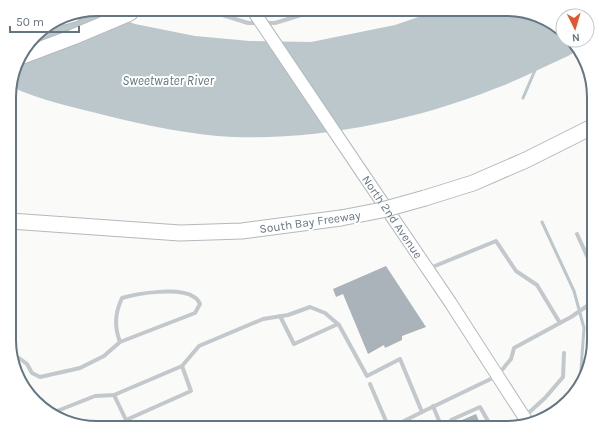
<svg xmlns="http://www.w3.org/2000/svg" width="603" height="437" font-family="Karla,sans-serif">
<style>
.water{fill:#bbc7cb}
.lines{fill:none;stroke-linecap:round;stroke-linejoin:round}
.stream{stroke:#bbc7cb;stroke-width:3}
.building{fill:#aab3b9}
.secondary-casing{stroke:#b3babf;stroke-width:14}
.highway-casing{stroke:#b4b9bd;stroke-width:17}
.lane{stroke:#c3c8cc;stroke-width:4}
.secondary{stroke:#fff;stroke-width:12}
.highway{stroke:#fff;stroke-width:15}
.secondary-bridge-casing{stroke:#b3babf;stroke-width:14;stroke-linecap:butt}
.highway-bridge-casing{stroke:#b4b9bd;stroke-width:17;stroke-linecap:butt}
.secondary-bridge{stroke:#fff;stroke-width:12}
.highway-bridge{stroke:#fff;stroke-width:15}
.labels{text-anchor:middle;stroke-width:4;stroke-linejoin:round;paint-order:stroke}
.street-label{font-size:12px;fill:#657683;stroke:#fff}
.water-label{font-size:13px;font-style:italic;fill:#60757c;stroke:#fff}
.rim{fill:none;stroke:#657683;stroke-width:2}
</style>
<rect width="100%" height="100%" fill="#fafaf8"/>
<path class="water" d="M512,9L560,27L563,31V40H570L578,50L568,56C543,67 519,80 494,89C413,121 319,140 233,137C191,135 149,126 108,116C74,107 41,101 10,86L21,53L39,31L68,14L105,13L135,24L195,36L250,41L311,42L395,25L439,10Z"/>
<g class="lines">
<g class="stream">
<path d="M523,98L536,68"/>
<path d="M542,222L574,291L584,328L580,383"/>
</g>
</g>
<g class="building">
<path d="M386,266L426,327L402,336V340L385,348L384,345L368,354L343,294L336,297L333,289Z"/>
<path d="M476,414L482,428H456L455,423Z"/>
</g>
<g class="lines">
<defs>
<g id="secondary">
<path id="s1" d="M363,174L450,302L528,423"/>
</g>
<g id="highway">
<path d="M63,17L74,14"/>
<path d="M20,57L73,37L130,13"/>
<path d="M425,198L473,183L526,160L594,126"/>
<path d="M10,221L180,233L242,231L341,218"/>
</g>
</defs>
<use href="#secondary" class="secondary-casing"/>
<use href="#highway" class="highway-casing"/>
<g class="lane">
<path d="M213,12L248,23H258"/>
<path d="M265,23H275L314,11"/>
<path d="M594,193L590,196L594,201"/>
<path d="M577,234L594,271"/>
<path d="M430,268L496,241L516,271L537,285L560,323"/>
<path d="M280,316L294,344L338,324"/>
<path d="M12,359L19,358L27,364L32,373L40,377L80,368L104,356L120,342L195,313L200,304C199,302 197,298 194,297C180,287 138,293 122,298C115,313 114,326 120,342"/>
<path d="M370,384L389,428"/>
<path d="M114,395L126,420L191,391L182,366"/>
<path d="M433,406L442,428"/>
<path d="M52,413L95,396L114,395L182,366L199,346L263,319L288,315L310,307L325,313L339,325L367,376L400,359L422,412L497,376L511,359L514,348L571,317L590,304L594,295"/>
<path d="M524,417L545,398L563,377L564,353"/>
<path d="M408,419L412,428"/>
<path d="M390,428L422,412"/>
<path d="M453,428L451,420L480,407L492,428"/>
</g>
<use href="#secondary" class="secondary"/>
<use href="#highway" class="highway"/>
<defs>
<path id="secondary-bridge" d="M254,12L363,174"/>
<path id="highway-bridge" d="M341,218L382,210L425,198"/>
</defs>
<use href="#secondary-bridge" class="secondary-bridge-casing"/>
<use href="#highway-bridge" class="highway-bridge-casing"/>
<use href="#secondary-bridge" class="secondary-bridge"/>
<use href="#highway-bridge" class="highway-bridge"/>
</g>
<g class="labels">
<g class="street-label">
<text dy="4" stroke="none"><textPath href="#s1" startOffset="52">North 2nd Avenue</textPath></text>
<text transform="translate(310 222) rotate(-8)" y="4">South Bay Freeway</text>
</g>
<g class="water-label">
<text x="168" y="85">Sweetwater River</text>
</g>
</g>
<path d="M0 0H603V437H0ZM97 16H506A81 81 0 0 1 587 97V340A81 81 0 0 1 506 421H97A81 81 0 0 1 16 340V97A81 81 0 0 1 97 16Z" fill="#fff" fill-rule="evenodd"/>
<path class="rim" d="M97 16H506A81 81 0 0 1 587 97V340A81 81 0 0 1 506 421H97A81 81 0 0 1 16 340V97A81 81 0 0 1 97 16Z"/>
<g transform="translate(575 28) rotate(175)"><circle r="19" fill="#ffffff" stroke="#c1c8cd"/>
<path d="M0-3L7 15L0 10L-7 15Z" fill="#e4572e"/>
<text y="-6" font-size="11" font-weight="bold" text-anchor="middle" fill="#657683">N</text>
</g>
<path d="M10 26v6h69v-6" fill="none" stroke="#657683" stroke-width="2"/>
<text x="16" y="26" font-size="12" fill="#657683" stroke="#ffffff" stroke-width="3" paint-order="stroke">50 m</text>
</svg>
